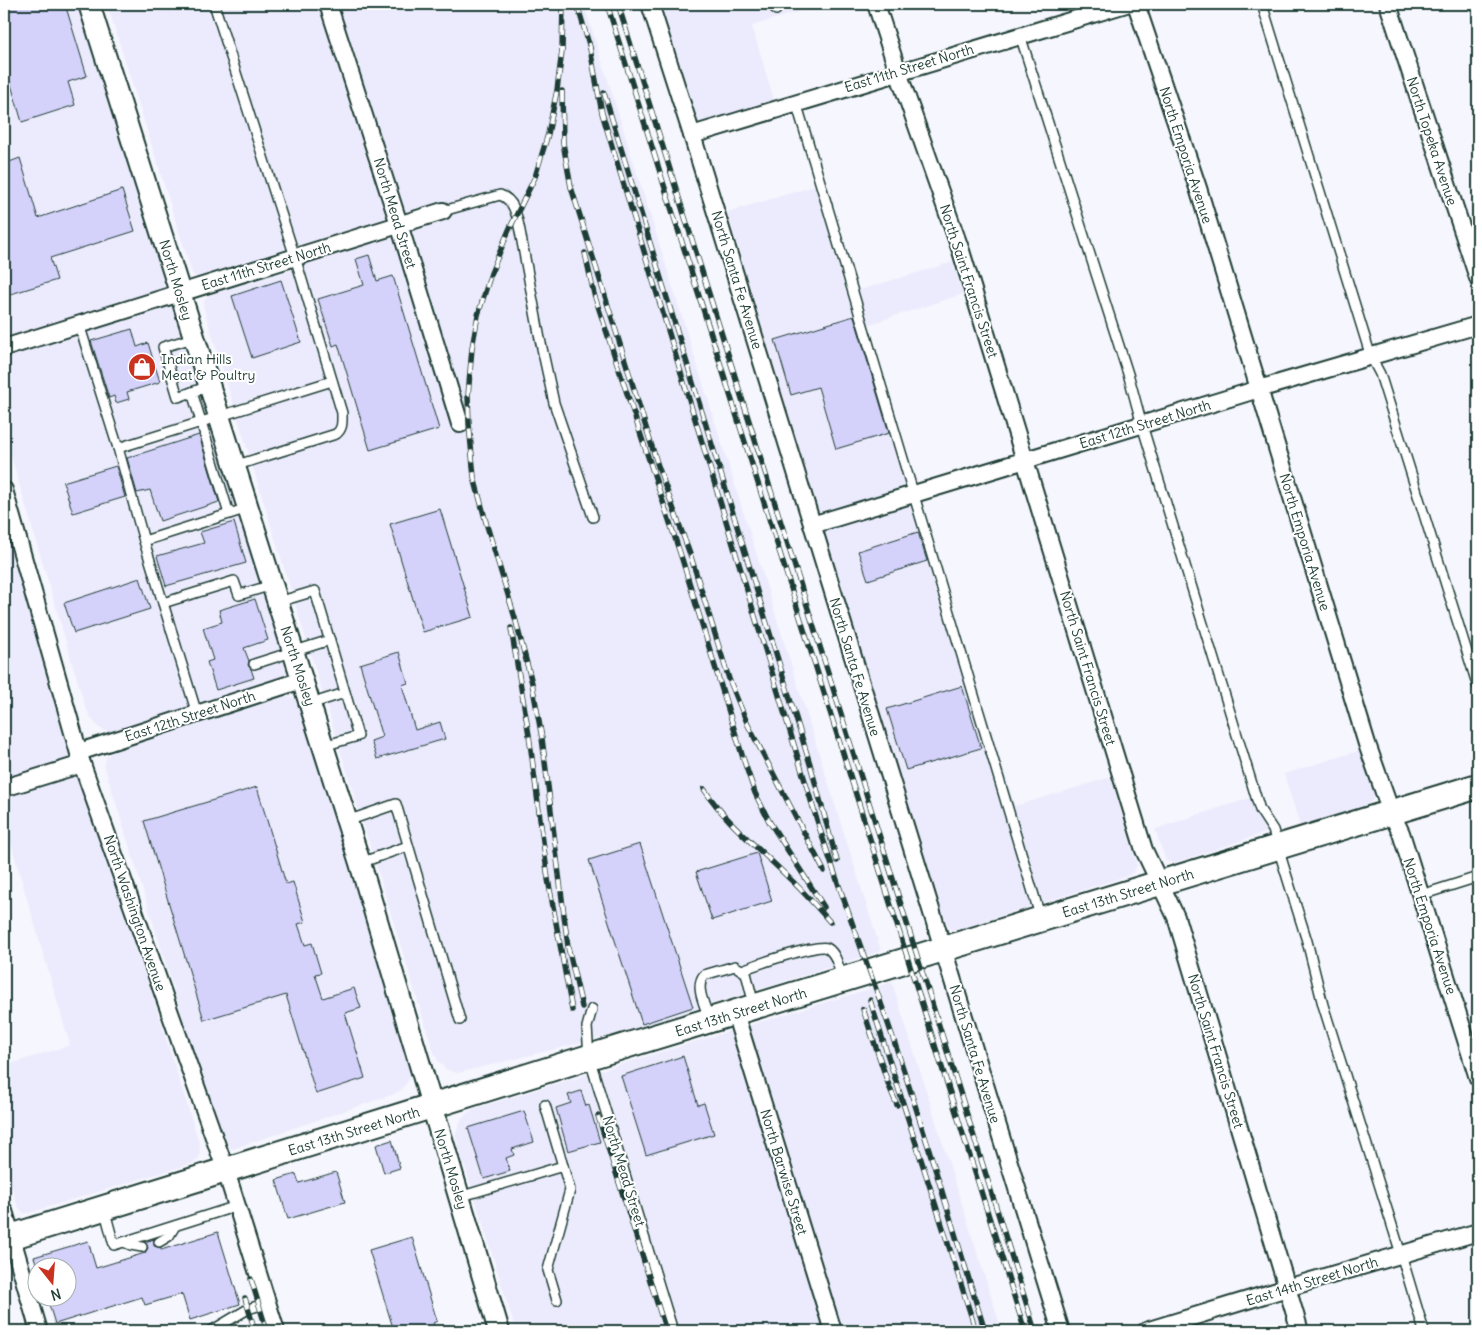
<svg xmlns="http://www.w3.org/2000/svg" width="1482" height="1335" font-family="Delius,sans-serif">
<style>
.built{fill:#ecebfd}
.building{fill:#d4d1fa;stroke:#1f3d34}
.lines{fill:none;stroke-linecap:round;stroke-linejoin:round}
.service-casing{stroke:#1f3d34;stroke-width:12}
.minor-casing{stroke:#1f3d34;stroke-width:20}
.tertiary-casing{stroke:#1f3d34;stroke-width:24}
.secondary-casing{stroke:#1f3d34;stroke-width:28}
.service{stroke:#fff;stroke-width:9}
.minor{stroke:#fff;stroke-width:16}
.tertiary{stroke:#fff;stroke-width:20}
.secondary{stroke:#fff;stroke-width:24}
.rail-casing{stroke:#1f3d34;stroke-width:5.5}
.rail{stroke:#fff;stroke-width:4;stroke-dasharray:11;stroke-linecap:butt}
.labels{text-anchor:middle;stroke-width:4;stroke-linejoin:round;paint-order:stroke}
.street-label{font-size:14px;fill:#1f3d34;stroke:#fff}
.poi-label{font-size:14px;fill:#1f3d34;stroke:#fff;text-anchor:start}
</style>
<rect width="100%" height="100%" fill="#f6f6fe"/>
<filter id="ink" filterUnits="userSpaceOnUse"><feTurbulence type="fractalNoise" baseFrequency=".02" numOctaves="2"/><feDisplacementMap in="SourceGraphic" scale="10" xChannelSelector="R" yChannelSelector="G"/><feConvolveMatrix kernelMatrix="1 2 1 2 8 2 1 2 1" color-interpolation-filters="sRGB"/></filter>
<g filter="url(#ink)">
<g class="built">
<path d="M4,4H79L165,278V285L162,290L154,293L4,339Z"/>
<path d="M107,4H584L881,951L621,1033L458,1073L447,1070L438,1061L432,1047L203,306L205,299L211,294L294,269L289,252L205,278H197L192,273Z"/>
<path d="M657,4H823L752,26L774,100L702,123L695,122Z"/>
<path d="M818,185L853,292L953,262L963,294L864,326L1015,806L1111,777L1137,865L1134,872L1127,876L956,930L950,929L941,916L727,212Z"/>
<path d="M168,306L174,309L178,315L288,665L287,674L282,680L113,734L99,728L91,718L85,706L4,433V357Z"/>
<path d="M4,510L96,816L200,1146L199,1159L193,1163L29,1213H23L17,1204L4,1164V1066L70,1045L4,820Z"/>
<path d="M283,697H293L300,704L411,1055L412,1069L408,1081L401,1090L391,1095L233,1149L225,1146L220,1138L104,765L107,756L120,747Z"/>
<path d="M1361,750L1374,794L1373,800L1368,804L1300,826L1284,774Z"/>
<path d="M1255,796L1267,832L1174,863L1166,861L1155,829Z"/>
<path d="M892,982L1002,1331H516L455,1135L462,1118L473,1109Z"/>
</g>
<g class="building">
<path d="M4,4H65L87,76L68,82L75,105L22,122L4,61Z"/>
<path d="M20,158L38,218L122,190L135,231L50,258L57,280L4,296V164Z"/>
<path d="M369,255L377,281L393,276L439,429L370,450L338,344L333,346L318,299L364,285L356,259Z"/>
<path d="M281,280L301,342L252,358L232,296Z"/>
<path d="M854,316L889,433L836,449L818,387L791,395L775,340Z"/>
<path d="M132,329L137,347L148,343L160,382L127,392L129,399L116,403L114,396L109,398L91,341Z"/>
<path d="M199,435L219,502L160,521L150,490L137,493L127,458Z"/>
<path d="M116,466L125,497L73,513L63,482Z"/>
<path d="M440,509L473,617L423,632L390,524Z"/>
<path d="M234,522L246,563L166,586L157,556L204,543L200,532Z"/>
<path d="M918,532L927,561L868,580L858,551Z"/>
<path d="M140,578L150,609L74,633L64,603Z"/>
<path d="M255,599L268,640L244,648L249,661L248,665L251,669L254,678L216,690L207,662L213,660L203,628L222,622L219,610Z"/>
<path d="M399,652L408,683L402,685L415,730L440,722L445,739L377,759L371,741L382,737L360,664Z"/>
<path d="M962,686L981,748L906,770L887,709Z"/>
<path d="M257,787L286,884L293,882L305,922L298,924L305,945L312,943L321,973L315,974L323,998L354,988L361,1008L345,1013L365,1078L316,1094L286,995L204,1020L144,821Z"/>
<path d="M640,844L693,1007L642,1024L589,860Z"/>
<path d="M757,853L772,901L712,920L696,872Z"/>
<path d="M683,1056L698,1105L704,1103L714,1134L646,1155L621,1076Z"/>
<path d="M581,1091L586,1106L589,1105L600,1142L568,1151L556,1108L571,1103L568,1095Z"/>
<path d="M524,1111L534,1142L512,1149L514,1155L506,1158L510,1171L484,1179L468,1128Z"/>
<path d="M392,1140L400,1168L384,1173L376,1145Z"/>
<path d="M336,1172L345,1202L288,1219L276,1180L296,1174L299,1183Z"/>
<path d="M218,1232L240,1304L190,1320L182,1294L145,1305L142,1297L55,1324L47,1298H68V1268H38L34,1257L88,1241L96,1268L145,1253L148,1248L145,1242L154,1239V1246L161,1248V1250Z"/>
<path d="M412,1237L437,1321L433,1323L436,1331H394L369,1250Z"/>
</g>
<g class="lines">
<defs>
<g id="service">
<path d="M214,4L295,257L342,413C342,422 343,429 336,434L234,466"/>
<path d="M774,4L776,10"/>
<path d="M1262,4L1371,357L1380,374L1478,687"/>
<path d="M1020,35L1129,377L1142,425L1260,810L1273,830L1283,864L1307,941L1323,1005L1401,1254L1424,1331"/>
<path d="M796,102L1041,919"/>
<path d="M443,211L500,195C515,200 517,217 520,231L540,339L554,403L593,517"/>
<path d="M79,324L118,448"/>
<path d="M193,338L163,347L178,397L209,386"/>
<path d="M192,392L229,514"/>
<path d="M248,508L144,541L118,448L332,381"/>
<path d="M144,541L163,603L234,581L239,595L272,585"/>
<path d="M278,602L315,591L358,736L323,746"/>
<path d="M163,603L197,714"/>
<path d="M254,664L330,640"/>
<path d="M310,704L345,693"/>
<path d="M347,821L396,804L460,1020"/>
<path d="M360,863L408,846"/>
<path d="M1421,895L1478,877"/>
<path d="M742,970C755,965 818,943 827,948C837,954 839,969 842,979"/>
<path d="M592,1009L587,1027L589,1057L673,1331"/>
<path d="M709,1019C706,1007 694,987 704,975L735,966L746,973L754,1005"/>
<path d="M459,1197L563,1166L545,1105"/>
<path d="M104,1208L114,1245L237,1206"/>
<path d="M124,1242L131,1245L142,1247"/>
<path d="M159,1242L169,1236L175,1226"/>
<path d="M557,1300L548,1270L570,1190L563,1166"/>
<path d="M211,1331L248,1309L267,1303"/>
</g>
<g id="minor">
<path d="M328,4L399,224L460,424"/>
<path d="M650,4L692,135L1061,1331"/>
<path d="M876,4L898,72L961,251L1144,850L1176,917L1300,1331"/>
<path d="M1136,4L1198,188L1367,744L1391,812L1401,833L1478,1078"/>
<path d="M1388,4L1478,278"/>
<path d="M692,135L1126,4"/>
<path d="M4,348L443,211"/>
<path d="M4,490L82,764L226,1171L276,1331"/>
<path d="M812,525L1259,389L1478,325"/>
<path d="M79,752L302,680"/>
<path d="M4,788L82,764"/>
<path d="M735,1013L833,1331"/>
<path d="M4,1211L39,1331"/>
<path d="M1146,1331L1287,1288L1478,1232"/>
</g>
<path id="tertiary" d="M89,4L360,863L499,1331"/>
<path id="secondary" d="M4,1239L589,1057L1478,786"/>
</defs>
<use href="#service" class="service-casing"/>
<use href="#minor" class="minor-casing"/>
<use href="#tertiary" class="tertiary-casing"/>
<use href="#secondary" class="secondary-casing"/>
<use href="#service" class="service"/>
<use href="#minor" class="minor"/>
<use href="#tertiary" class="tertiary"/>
<use href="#secondary" class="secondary"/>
<defs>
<g id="rail">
<path d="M563,4L562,51L557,90L548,134L535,177L509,230L491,273L478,315L472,348L468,396L469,424L474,477L487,526L515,618L532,683L542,738L568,947L582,1007"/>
<path d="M577,4L590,48"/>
<path d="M607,4L1025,1331"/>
<path d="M618,4L1035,1331"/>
<path d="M589,43L602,113L816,817C841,897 872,974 898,1053C929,1145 956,1239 985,1331"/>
<path d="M562,91L563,143L571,187L658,466L691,557L729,679L748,725L824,871"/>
<path d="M604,93L810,764L837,861"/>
<path d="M585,253L594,294L682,559L743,758L755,793L769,821L824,907"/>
<path d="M511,628L529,735L548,879L572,1010"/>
<path d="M704,789C727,824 760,849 790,879C804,892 817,907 830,922"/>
<path d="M870,1000L976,1331"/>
<path d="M863,1009L889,1086L897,1105"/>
<path d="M598,1116L666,1331"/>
<path d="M251,1279L267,1331"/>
<path d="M245,1298L255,1331"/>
</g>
</defs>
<use href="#rail" class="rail-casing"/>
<use href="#rail" class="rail"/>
</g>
</g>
<defs>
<symbol id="shop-disc" viewBox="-11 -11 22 22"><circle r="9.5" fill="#c8321e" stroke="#fff"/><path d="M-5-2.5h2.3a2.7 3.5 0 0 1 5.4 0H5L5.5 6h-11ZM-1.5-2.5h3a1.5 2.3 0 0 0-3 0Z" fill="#fff"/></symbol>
</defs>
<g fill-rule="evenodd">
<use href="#shop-disc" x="126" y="351" width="32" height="32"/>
</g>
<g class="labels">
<g class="street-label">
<text transform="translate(909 68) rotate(-17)" y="5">East 11th Street North</text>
<text transform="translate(1432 141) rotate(72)" y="5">North Topeka Avenue</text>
<text transform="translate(1186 155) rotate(72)" y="5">North Emporia Avenue</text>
<text transform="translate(395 213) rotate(73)" y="5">North Mead Street</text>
<text transform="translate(266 266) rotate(-17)" y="5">East 11th Street North</text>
<text transform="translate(176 280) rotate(73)" y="5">North Mosley</text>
<text transform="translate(737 280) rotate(73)" y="5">North Santa Fe Avenue</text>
<text transform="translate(969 281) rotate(72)" y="5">North Saint Francis Street</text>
<text transform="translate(1145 424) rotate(-17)" y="5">East 12th Street North</text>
<text transform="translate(1305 542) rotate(73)" y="5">North Emporia Avenue</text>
<text transform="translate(298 666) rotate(72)" y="5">North Mosley</text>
<text transform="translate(855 667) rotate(73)" y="5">North Santa Fe Avenue</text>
<text transform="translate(1088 668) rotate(73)" y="5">North Saint Francis Street</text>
<text transform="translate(190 716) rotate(-18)" y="5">East 12th Street North</text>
<text transform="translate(1128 893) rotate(-17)" y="5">East 13th Street North</text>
<text transform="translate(135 913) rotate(71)" y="5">North Washington Avenue</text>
<text transform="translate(1430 926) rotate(72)" y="5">North Emporia Avenue</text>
<text transform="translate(741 1012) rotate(-17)" y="5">East 13th Street North</text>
<text transform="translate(1216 1051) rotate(73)" y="5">North Saint Francis Street</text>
<text transform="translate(975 1054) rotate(73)" y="5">North Santa Fe Avenue</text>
<text transform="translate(354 1131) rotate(-17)" y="5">East 13th Street North</text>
<text transform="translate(451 1169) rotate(73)" y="5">North Mosley</text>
<text transform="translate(624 1171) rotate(73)" y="5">North Mead Street</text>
<text transform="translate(784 1172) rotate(73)" y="5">North Barwise Street</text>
<text transform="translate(1312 1281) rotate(-17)" y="5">East 14th Street North</text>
</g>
<g class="poi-label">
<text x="161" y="364">Indian Hills<tspan x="161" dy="16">Meat &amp; Poultry</tspan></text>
</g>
</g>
<rect width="1482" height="1335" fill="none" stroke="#fff" stroke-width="20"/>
<rect x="10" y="10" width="1462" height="1315" fill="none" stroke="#1f3d34" stroke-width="2" filter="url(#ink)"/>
<g transform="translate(52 1282) rotate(163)"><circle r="24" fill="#ffffff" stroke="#a5b1ae"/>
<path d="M0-4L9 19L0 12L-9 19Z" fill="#c8321e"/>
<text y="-8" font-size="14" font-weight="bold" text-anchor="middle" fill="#1f3d34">N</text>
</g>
</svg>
